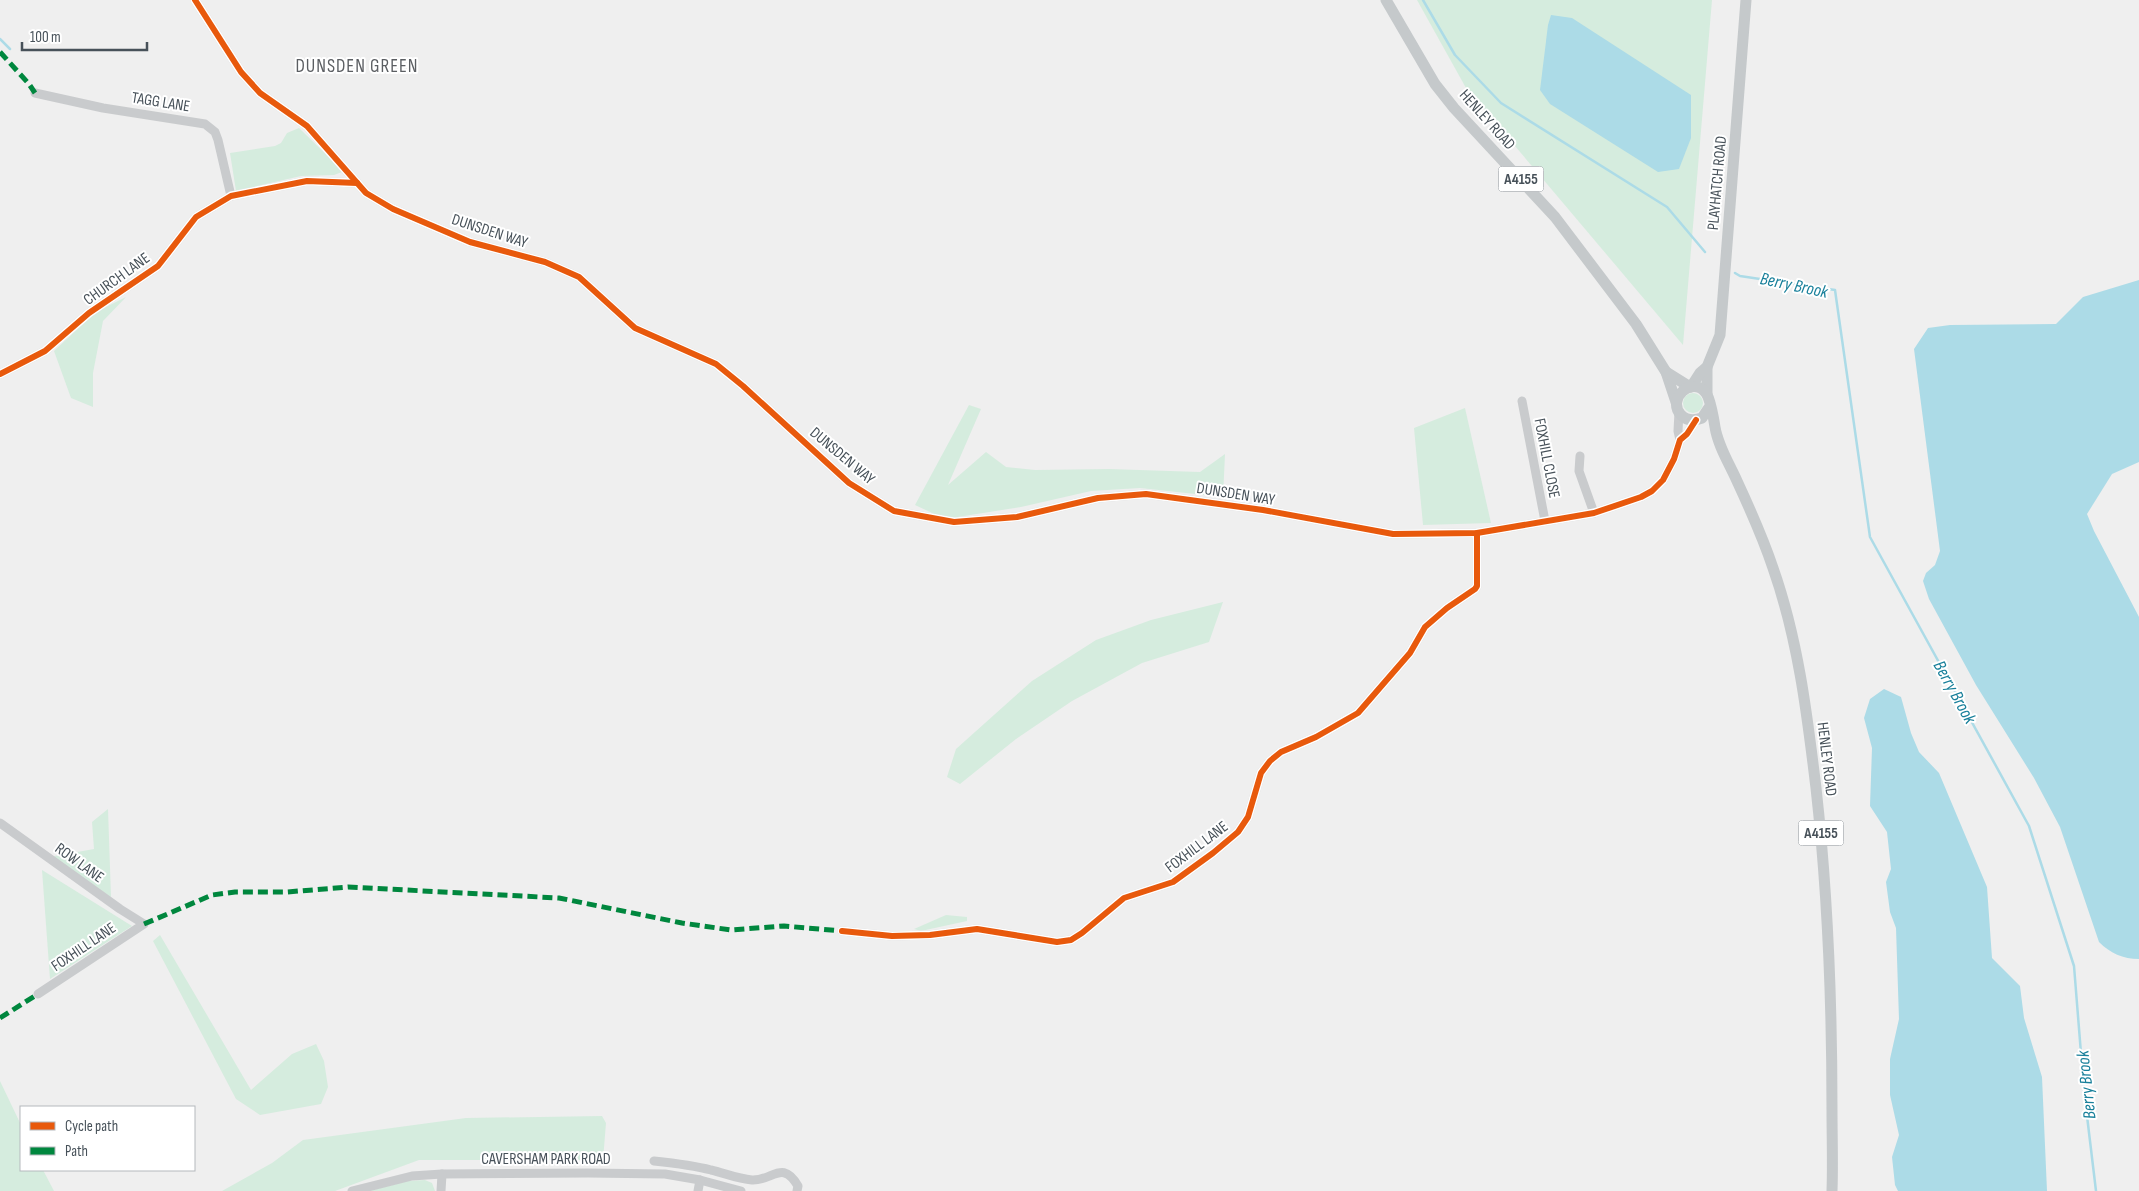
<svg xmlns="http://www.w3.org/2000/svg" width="2139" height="1191" font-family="'Sofia Sans Condensed',sans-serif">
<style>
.green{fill:#d5ecde}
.water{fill:#acdbe7}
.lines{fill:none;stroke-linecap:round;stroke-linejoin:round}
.stream{stroke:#acdbe7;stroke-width:2.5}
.minor{stroke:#c9cbcd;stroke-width:9}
.major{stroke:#c5c9cb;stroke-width:11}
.quiet{stroke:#00873e;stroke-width:5;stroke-dasharray:10 5;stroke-linecap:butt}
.cycleway-casing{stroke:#fff;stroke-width:9}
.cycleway{stroke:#e8590c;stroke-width:6}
.labels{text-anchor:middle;stroke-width:4;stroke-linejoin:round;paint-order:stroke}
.shield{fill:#fff;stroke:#7e858b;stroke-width:1}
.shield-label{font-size:15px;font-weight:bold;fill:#475159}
.street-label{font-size:16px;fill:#475159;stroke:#fff}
.water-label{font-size:18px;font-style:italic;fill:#19809b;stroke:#fff}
.quarter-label{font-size:19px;letter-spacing:1px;fill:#5b5e62;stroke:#fff}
</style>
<rect width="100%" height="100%" fill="#efefef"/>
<g class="green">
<path d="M1417,0H1712L1683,345L1466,88Z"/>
<path d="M299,128L342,170V172L334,175L301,176L236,191L230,153L275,146L281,143L287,133Z"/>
<path d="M126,297L103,321L93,373V407L71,398L54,351L96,312Z"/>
<circle cx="1693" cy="403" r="10"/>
<path d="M969,405L981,409L948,485L986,452L1006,467L1035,470L1109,469L1200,472L1225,454L1223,497L1140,488L1091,491L1021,507L945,519L915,505Z"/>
<path d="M1465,408L1491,523L1423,525L1414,428Z"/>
<path d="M1223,602L1209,642L1142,663L1072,701L1016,739L960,784L947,777L956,749L1032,681L1096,640L1151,620Z"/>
<path d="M108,809L111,897L49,857L94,849L92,822Z"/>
<path d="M42,870L132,926L50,979Z"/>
<path d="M946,915L967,917V921L921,931L914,929Z"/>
<path d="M160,935L251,1090L292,1054L316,1044L324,1061L328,1087L321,1104L260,1115L236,1099L153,941Z"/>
<path d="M0,1081L21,1125V1170H43L54,1191H0Z"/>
<path d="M602,1116L606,1123L603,1160H419L335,1191H222L272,1163L303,1140L466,1118Z"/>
<path d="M425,1180L432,1183L435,1191H369L408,1181Z"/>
</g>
<g class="water">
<path d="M1551,15L1572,18L1691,95V138L1679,169L1658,172L1550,104L1540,90L1548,25Z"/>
<path d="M2139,280V462L2112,474L2087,514L2094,531L2139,617V959C2123,959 2110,953 2099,942L2060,827L2034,778L1976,685L1929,599L1923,581L1926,573L1935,565L1940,551L1914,349L1928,328L1950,325L2056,324L2083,297Z"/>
<path d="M1884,689L1901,697L1911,733L1919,752L1939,773L1987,887L1992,958L2020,986L2024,1018L2042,1077L2047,1191H1898L1895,1185L1892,1157L1899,1135L1890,1095V1059L1899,1019L1896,928L1890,912L1886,882L1891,869L1887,832L1870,806L1872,748L1864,718L1870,699Z"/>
</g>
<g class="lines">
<g class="stream">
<path d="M1423,0L1455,55L1501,103L1667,207L1705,252"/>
<path d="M0,39L10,49"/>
<path d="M1735,273L1740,276L1835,290L1870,537L2029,826L2074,966L2084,1091L2096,1191"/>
</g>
<g class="minor">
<path d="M195,0L241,72L260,93L307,126L366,193L393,209L470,242L545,262L579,277L635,328L716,364L743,386L849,483L894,511L954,522L1017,517L1098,498L1146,494L1263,510L1393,534L1477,533L1594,513L1641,497L1652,491L1663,480L1674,459L1680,440L1687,434L1696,420"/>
<path d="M35,93L103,108L205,124L215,132L218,140L231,196"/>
<path d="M0,374L45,351L89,313L158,266L196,217L231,196L307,181L357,183"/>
<path d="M1522,401L1545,521"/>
<path d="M1679,412L1678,431L1680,440"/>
<path d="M1580,456L1579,471L1594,513"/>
<path d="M0,823L120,909L144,924L38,994"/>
<path d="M842,931L892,936L930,935L977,929L1057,942L1071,940L1082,933L1124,898L1173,882L1213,853L1238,832L1248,817L1261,773L1270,761L1281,752L1316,737L1358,713L1410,653L1425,627L1447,608L1475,589L1477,586V533"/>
<path d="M654,1161C673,1163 692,1165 711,1170C724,1173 738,1179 752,1180C773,1181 782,1159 798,1186L797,1191"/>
<path d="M352,1191L412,1176L442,1174L588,1173L665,1174L700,1180L741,1191"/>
<path d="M441,1191L442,1174"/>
<path d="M698,1191L700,1180"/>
</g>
<g class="major">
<path d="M1386,0L1435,84L1454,108L1555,217L1636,324L1666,372L1676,402"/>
<path d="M1707,367V394"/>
<path d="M1666,372L1690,387"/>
<path d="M1691,387L1700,373L1707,367L1720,335L1746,0"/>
<path d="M1710,406L1702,418C1694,421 1687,421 1681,415C1666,399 1692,375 1706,393C1710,398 1714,420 1715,427C1718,446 1729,463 1737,481C1750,509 1763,538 1773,568C1798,639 1807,713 1816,788C1828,895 1832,1002 1832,1110C1832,1137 1833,1164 1832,1191"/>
</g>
<g class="quiet">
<path d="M0,52L29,84L35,93"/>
<path d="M144,924L212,895L235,892H287L348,887L559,898L682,923L731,930L784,926L842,931"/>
<path d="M0,1018L38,994"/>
</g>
<defs>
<g id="cycleway">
<path d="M195,0L241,72L260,93L307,126L366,193L393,209L470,242L545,262L579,277L635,328L716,364L743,386L849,483L894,511L954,522L1017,517L1098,498L1146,494L1263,510L1393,534L1477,533L1594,513L1641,497L1652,491L1663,480L1674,459L1680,440L1687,434L1696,420"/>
<path d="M0,374L45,351L89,313L158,266L196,217L231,196L307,181L357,183"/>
<path d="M842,931L892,936L930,935L977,929L1057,942L1071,940L1082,933L1124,898L1173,882L1213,853L1238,832L1248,817L1261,773L1270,761L1281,752L1316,737L1358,713L1410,653L1425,627L1447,608L1475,589L1477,586V533"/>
</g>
</defs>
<use href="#cycleway" class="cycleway-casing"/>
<use href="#cycleway" class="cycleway"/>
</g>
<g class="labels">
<g class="shield">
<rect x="1498.5" y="166.5" width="45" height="25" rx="4"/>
<rect x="1798.5" y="820.5" width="45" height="25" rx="4"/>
</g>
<g class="shield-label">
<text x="1521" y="184">A4155</text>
<text x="1821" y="838">A4155</text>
</g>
<g class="street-label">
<text transform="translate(161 101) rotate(9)" y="6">TAGG LANE</text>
<text transform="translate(1488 119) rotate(48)" y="6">HENLEY ROAD</text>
<text transform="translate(1716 183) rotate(-85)" y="6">PLAYHATCH ROAD</text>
<text transform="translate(490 230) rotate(18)" y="6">DUNSDEN WAY</text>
<text transform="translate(116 278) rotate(-36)" y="6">CHURCH LANE</text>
<text transform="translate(843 455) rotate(40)" y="6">DUNSDEN WAY</text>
<text transform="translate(1548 458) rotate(79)" y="6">FOXHILL CLOSE</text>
<text transform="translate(1236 493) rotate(9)" y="6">DUNSDEN WAY</text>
<text transform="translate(1828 759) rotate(83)" y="6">HENLEY ROAD</text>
<text transform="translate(1196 846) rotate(-37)" y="6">FOXHILL LANE</text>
<text transform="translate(80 862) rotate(36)" y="6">ROW LANE</text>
<text transform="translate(83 946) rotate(-34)" y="6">FOXHILL LANE</text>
<text x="546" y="1164">CAVERSHAM PARK ROAD</text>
</g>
<g class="water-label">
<text transform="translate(1794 285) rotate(12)" y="6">Berry Brook</text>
<text transform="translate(1955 692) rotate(61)" y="6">Berry Brook</text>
<text transform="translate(2086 1085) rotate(-96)" y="6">Berry Brook</text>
</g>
<g class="quarter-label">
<text x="357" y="72">DUNSDEN GREEN</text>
</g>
</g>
<rect x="20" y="1106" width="175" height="65" fill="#ffffff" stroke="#b5b9bd"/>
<rect x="30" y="1122" width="25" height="8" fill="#e8590c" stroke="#b5b9bd"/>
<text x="65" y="1131" font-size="15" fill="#475159">Cycle path</text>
<rect x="30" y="1147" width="25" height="8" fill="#00873e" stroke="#b5b9bd"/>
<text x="65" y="1156" font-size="15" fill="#475159">Path</text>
<path d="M22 42v8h125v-8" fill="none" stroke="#475159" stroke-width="2.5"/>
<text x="30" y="42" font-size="15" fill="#475159" stroke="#ffffff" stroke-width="4" paint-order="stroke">100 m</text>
</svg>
